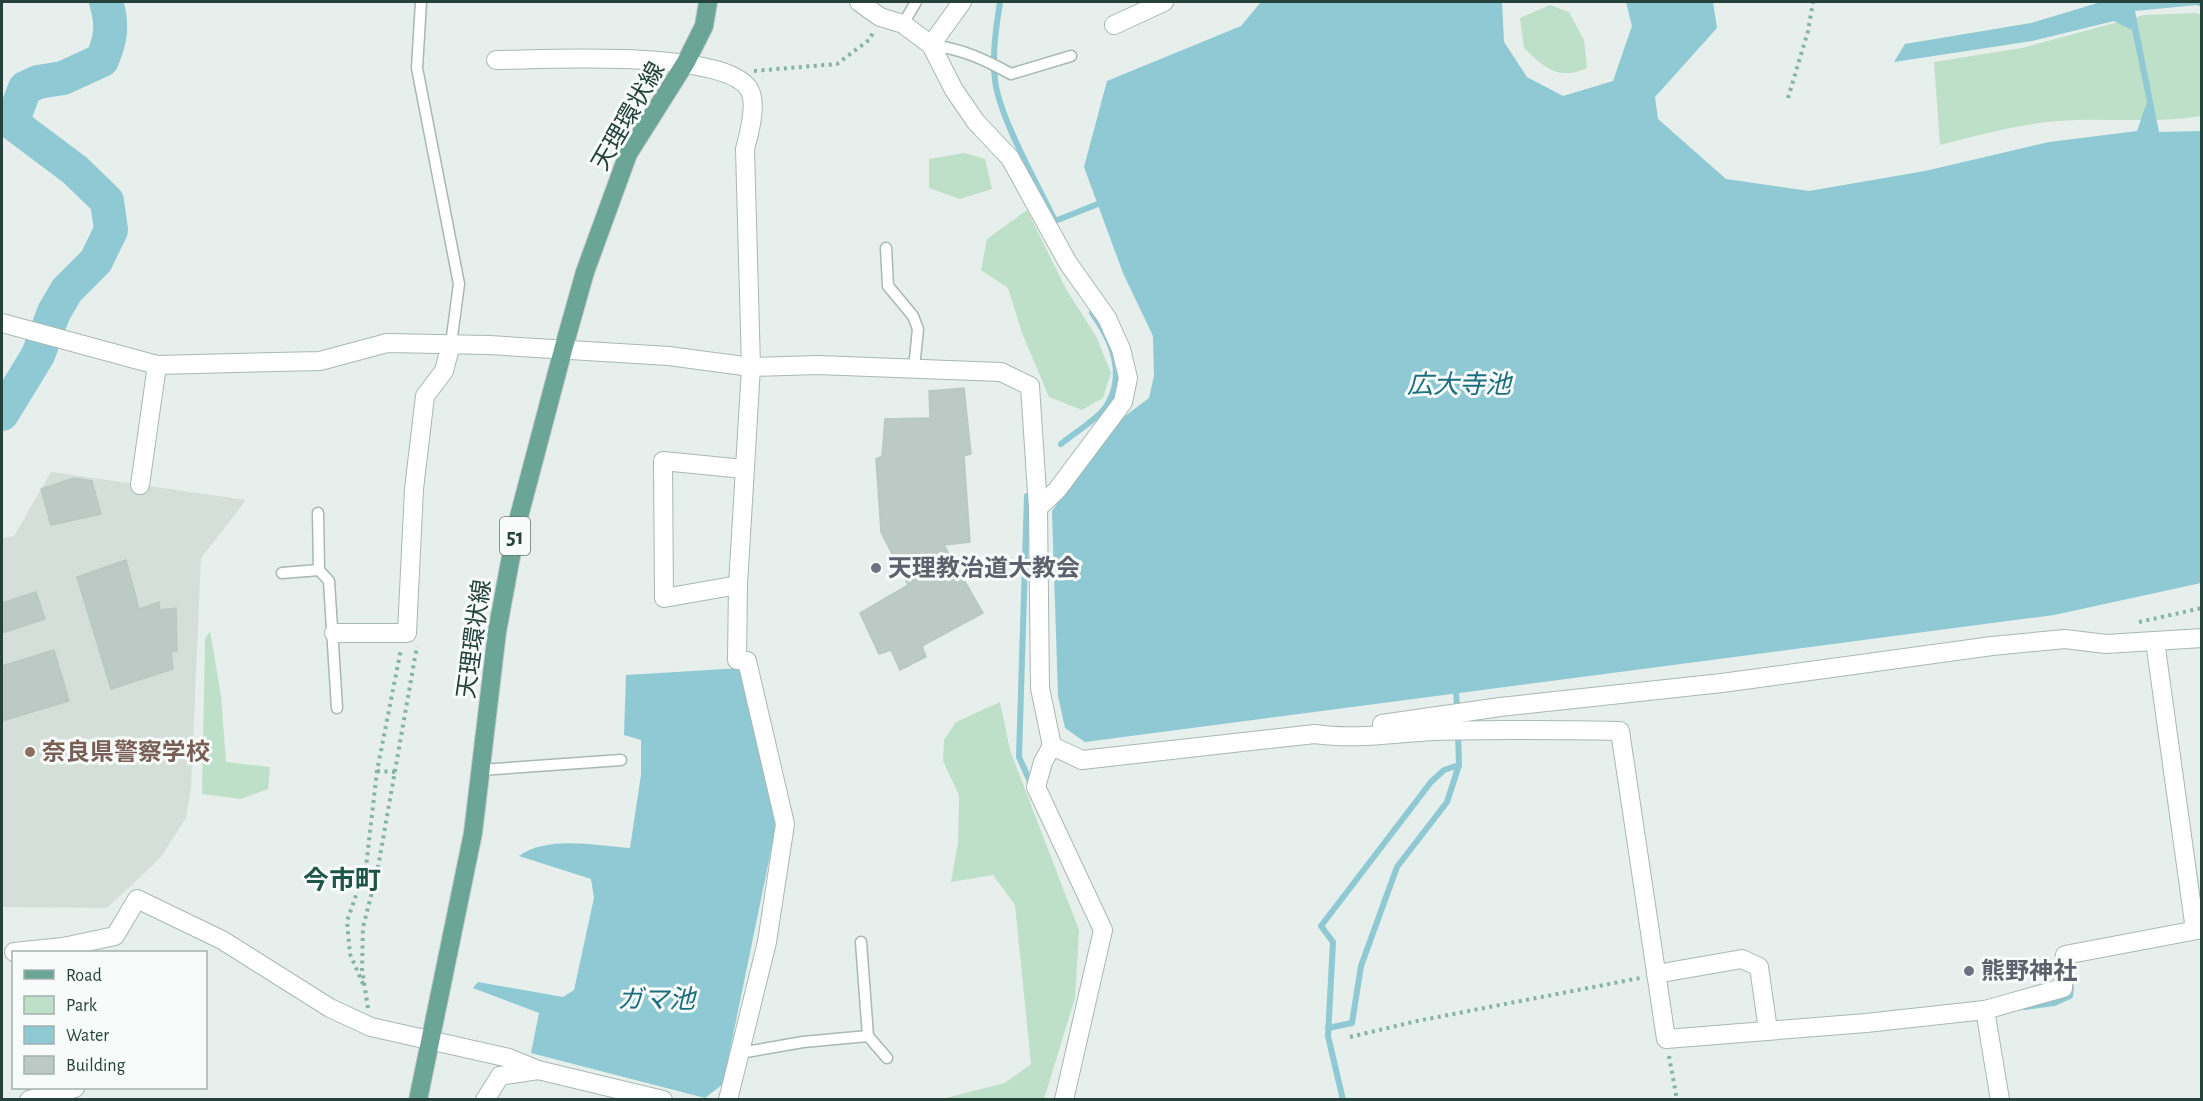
<svg xmlns="http://www.w3.org/2000/svg" width="2203" height="1101" font-family="'Alegreya Sans','Noto Sans JP',sans-serif">
<style>
.built{fill:#d4dfda}
.green{fill:#bfe0c8}
.water{fill:#8ec9d4}
.lines{fill:none;stroke-linecap:round;stroke-linejoin:round}
.stream{stroke:#8ec9d4;stroke-width:6}
.river{stroke:#8ec9d4;stroke-width:34}
.building{fill:#bbcac4;stroke:#b8c9c2;stroke-width:1.5}
.lane-casing{stroke:#a8b8b2;stroke-width:13}
.street-casing{stroke:#a8b8b2;stroke-width:20}
.primary-casing{stroke:#c2cac8;stroke-width:20}
.path{stroke:#86b3a5;stroke-width:4;stroke-dasharray:3 4.5;stroke-linecap:butt}
.lane{stroke:#fff;stroke-width:10}
.street{stroke:#fff;stroke-width:18}
.primary{stroke:#6aa596;stroke-width:18}
.worship-dot{fill:#6b7280;stroke:#f7fbf9;stroke-width:2}
.education-dot{fill:#8d6e63;stroke:#f7fbf9;stroke-width:2}
.labels{text-anchor:middle;stroke-width:6;stroke-linejoin:round;paint-order:stroke}
.shield{fill:#f7fbf9;stroke:#637a73;stroke-width:1.5}
.shield-label{font-size:22px;font-weight:bold;fill:#24423a}
.street-label{font-size:24px;fill:#24423a;stroke:#f7fbf9}
.worship-label{font-size:24px;font-weight:bold;fill:#5b616d;stroke:#f7fbf9;text-anchor:start}
.education-label{font-size:24px;font-weight:bold;fill:#785e54;stroke:#f7fbf9;text-anchor:start}
.water-label{font-size:26px;font-style:italic;fill:#1c6f80;stroke:#f7fbf9}
.neighbourhood-label{font-size:26px;font-weight:bold;fill:#1f5548;stroke:#f7fbf9}
</style>
<rect width="100%" height="100%" fill="#e6efeb"/>
<path class="built" d="M51,472L246,500L201,558L191,787L186,818L161,857L107,908L2,907V538L14,536Z"/>
<g class="green">
<path d="M1550,5L1569,12L1584,40L1587,68C1558,81 1545,68 1524,48L1520,18Z"/>
<path d="M2196,13L2201,15V116C2154,124 2106,117 2058,121C2019,124 1979,135 1940,145L1934,62L2022,48L2144,15Z"/>
<path d="M964,153L985,159L992,189L960,199L929,188V159Z"/>
<path d="M1027,210L1066,289L1096,336L1111,373L1103,398L1082,410L1049,397L1022,333L1008,288L981,270L987,239Z"/>
<path d="M210,631L221,696L226,762L270,767L268,789L241,799L202,794L205,639Z"/>
<path d="M1000,702L1010,750L1079,930L1075,998L1044,1099H942L1005,1083L1031,1064L1015,905L993,875L951,882L958,843L959,795L943,761L944,740L956,722Z"/>
</g>
<g class="water">
<path d="M1261,2H1502L1504,42L1527,77L1563,96L1613,81L1632,26L1626,2H1713L1717,28L1655,97L1658,119L1726,179L1809,191L1925,171L2049,142L2137,131L2147,102L2132,30L2114,21L2032,41L1894,62L1905,44L2031,23L2101,2H2201V7L2197,5L2135,11L2159,132L2201,131V583L2054,615L1085,742L1065,728L1058,696L1052,511L1113,425L1149,398L1154,376L1153,336L1123,273L1084,167L1107,81L1241,26Z"/>
<path d="M742,668L776,826L723,1084L705,1098L531,1053L539,1013L473,988L478,982L563,997L574,990L594,898L591,879L519,856C548,835 597,846 630,848L641,775V740L624,735L626,675Z"/>
</g>
<g class="lines">
<g class="stream">
<path d="M1000,2C996,28 992,54 995,80C999,117 1038,185 1055,221L1103,202"/>
<path d="M1061,444C1074,433 1095,421 1105,408C1127,376 1113,342 1092,313"/>
<path d="M1027,496L1019,757L1032,786"/>
<path d="M1456,686L1457,712"/>
<path d="M2025,1007L2054,1003L2070,996L2071,987"/>
<path d="M1328,1028L1352,1023L1361,966L1397,867L1447,802L1459,765L1458,731"/>
<path d="M1343,1100L1328,1036L1333,942L1321,926L1431,782L1444,770L1459,765"/>
</g>
<path class="river" d="M2,414L38,355L54,312L67,290L96,261L111,230L107,201L75,170L15,125L16,112L25,88L38,82L63,78L102,60C111,39 113,24 106,2"/>
</g>
<g class="building">
<path d="M964,388L971,454L964,456L970,542L944,545L983,613L922,646L926,657L900,670L891,650L879,654L860,613L908,585L881,532L876,459L882,456L885,419L930,418L929,391Z"/>
<path d="M74,478L92,481L101,514L51,525L41,489Z"/>
<path d="M126,560L139,609L159,602L160,610L176,608L177,651L171,652L173,669L111,689L77,577Z"/>
<path d="M36,592L45,619L2,633V603Z"/>
<path d="M54,650L69,701L2,721V666Z"/>
</g>
<g class="lines">
<defs>
<g id="lane">
<path d="M421,2L417,68L459,284L451,344"/>
<path d="M903,24L916,2"/>
<path d="M931,45C962,49 984,59 1011,74L1071,56"/>
<path d="M886,248L888,286L913,316L918,329L914,368"/>
<path d="M318,513L319,570L329,581L337,708"/>
<path d="M282,573L319,570"/>
<path d="M481,770L621,760"/>
<path d="M861,942L868,1036L887,1058"/>
<path d="M740,1053L803,1042L868,1036"/>
</g>
<g id="street">
<path d="M859,2L880,17L903,24L931,45L954,90L976,122L1010,158L1068,263L1107,318L1121,349L1128,378L1123,402L1057,490L1038,508"/>
<path d="M1114,25L1164,2"/>
<path d="M931,45L962,2"/>
<path d="M496,60C541,60 729,48 750,91C757,106 749,134 745,149L751,367L738,585L737,660L747,661L785,824L767,942L728,1100"/>
<path d="M2,323L157,365L320,361L387,343L489,345L669,356L751,367L817,365L1001,372L1030,386L1038,508L1040,688L1052,746L1082,760L1315,734C1355,740 1394,733 1435,731C1496,729 1558,730 1620,731L1666,1039L1866,1023L1985,1010L2000,1100"/>
<path d="M140,485L157,365"/>
<path d="M738,585L664,598L663,461L744,469"/>
<path d="M334,633H407L414,489L425,396L444,371L451,344"/>
<path d="M2155,641L2195,930"/>
<path d="M1382,724L1500,707L1722,683L1992,646L2065,639L2106,644L2202,638"/>
<path d="M1052,746L1043,762L1036,787L1103,930L1064,1100"/>
<path d="M14,952L63,947L115,936L137,899L222,940L330,1008L371,1027L509,1058L538,1070"/>
<path d="M1656,974L1742,959L1759,967L1768,1030"/>
<path d="M1985,1010L2063,988L2065,955L2202,929"/>
<path d="M29,1100L75,1088"/>
<path d="M485,1100L500,1076L538,1070L663,1100"/>
</g>
<path id="primary" d="M418,1100L473,833L497,632L517,524L563,350L585,272L628,154L686,62L704,26L708,2"/>
</defs>
<use href="#lane" class="lane-casing"/>
<use href="#street" class="street-casing"/>
<use href="#primary" class="primary-casing"/>
<g class="path">
<path d="M754,71L837,64L869,40L874,31"/>
<path d="M1788,98L1808,31L1813,2"/>
<path d="M2139,622L2202,608"/>
<path d="M377,771L395,772"/>
<path d="M363,984L350,954L347,921L366,867L377,771L401,649"/>
<path d="M368,1008L362,969L363,927L377,873L417,646"/>
<path d="M1350,1037L1417,1021L1640,978"/>
<path d="M1669,1056L1677,1100"/>
</g>
<use href="#lane" class="lane"/>
<use href="#street" class="street"/>
<use href="#primary" class="primary"/>
</g>
<g class="worship-dot">
<circle cx="876" cy="568" r="6"/>
<circle cx="1969" cy="971" r="6"/>
</g>
<circle class="education-dot" cx="30" cy="752" r="6"/>
<g class="labels">
<rect class="shield" x="500" y="517" width="30" height="38" rx="4.5"/>
<g class="shield-label">
<text x="515" y="544">51</text>
</g>
<g class="street-label">
<text transform="translate(628 116) rotate(-60)" y="8">天理環状線</text>
<text transform="translate(474 639) rotate(-82)" y="8">天理環状線</text>
</g>
<g class="worship-label">
<text x="888" y="576">天理教治道大教会</text>
<text x="1981" y="979">熊野神社</text>
</g>
<g class="education-label">
<text x="42" y="760">奈良県警察学校</text>
</g>
<g class="water-label">
<text x="1459" y="393">広大寺池</text>
<text x="656" y="1008">ガマ池</text>
</g>
<g class="neighbourhood-label">
<text x="342" y="889">今市町</text>
</g>
</g>
<rect width="2203" height="1101" fill="none" stroke="#24423a" stroke-width="6"/>
<rect x="12" y="951" width="195" height="138" fill="#f7fbf9" stroke="#a3b1ad" stroke-width="1.5"/>
<rect x="24" y="970" width="30" height="9" fill="#6aa596" stroke="#a3b1ad" stroke-width="1.5"/>
<text x="66" y="981" font-size="18" fill="#24423a">Road</text>
<rect x="24" y="996" width="30" height="18" fill="#bfe0c8" stroke="#a3b1ad" stroke-width="1.5"/>
<text x="66" y="1011" font-size="18" fill="#24423a">Park</text>
<rect x="24" y="1026" width="30" height="18" fill="#8ec9d4" stroke="#a3b1ad" stroke-width="1.5"/>
<text x="66" y="1041" font-size="18" fill="#24423a">Water</text>
<rect x="24" y="1056" width="30" height="18" fill="#bbcac4" stroke="#a3b1ad" stroke-width="1.5"/>
<text x="66" y="1071" font-size="18" fill="#24423a">Building</text>
</svg>
